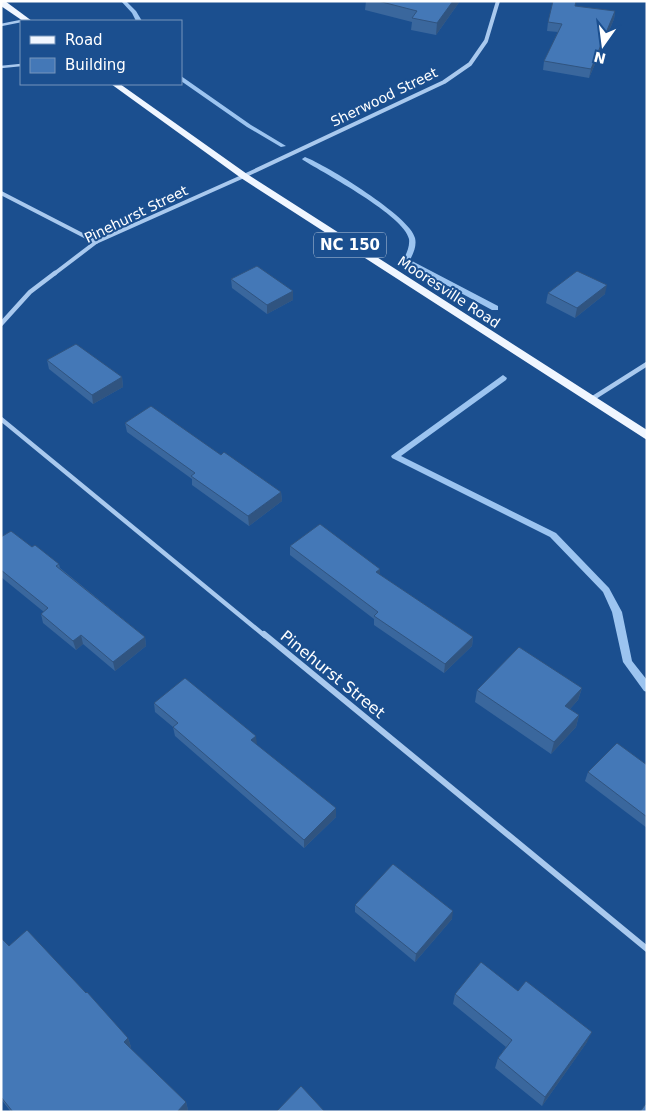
<svg xmlns="http://www.w3.org/2000/svg" width="648" height="1113" font-family="'DejaVu Sans',sans-serif">
<style>
.lines{fill:none;stroke-linecap:round;stroke-linejoin:round}
.stream{fill:#9cc4f0;fill-rule:evenodd}
.service{stroke:#a9c9ee;stroke-width:2.5}
.minor-far2{stroke:#a9c9ee;stroke-width:4}
.minor-far1{stroke:#a9c9ee;stroke-width:4.5}
.minor{stroke:#a9c9ee;stroke-width:6}
.primary{fill:#f0f6ff;fill-rule:evenodd}
.wall{fill:#3a679d}
.shaded-wall{fill:#305480}
.building{fill:#4478b7;stroke:#305480}
.labels{text-anchor:middle;stroke-width:4;stroke-linejoin:round;paint-order:stroke}
.far-street-label{font-size:14px;fill:#fff;stroke:#1b4f8f}
.shield{fill:#1b4f8f;stroke:#bbcadd;stroke-width:1}
.shield-label{font-size:15px;font-weight:bold;fill:#fff}
.street-label{font-size:16px;fill:#fff;stroke:#1b4f8f}
</style>
<rect width="100%" height="100%" fill="#1b4f8f"/>
<g class="lines">
<g class="stream">
<path d="M121,1H126L136,11L142,21H136L132,13Z"/>
<path d="M181,76L251,125L286,146L281,147L247,127L181,81Z"/>
<path d="M305,157C326,165 411,217 415,238C417,246 413,254 410,260L498,306V310H492L404,262L403,261C406,254 410,247 409,239C405,216 324,173 303,160L302,159Z"/>
<path d="M503,375L507,378L506,380L401,456L556,533L609,588L622,612L632,661L647,680V692L644,691L623,662L612,612L603,592L550,537L392,458L391,456Z"/>
</g>
<g class="service">
<path d="M1,25L26,20"/>
<path d="M1,67L21,65"/>
</g>
<g class="minor-far2">
<path d="M1,193L96,242"/>
<path d="M54,274L96,242L244,176L444,82L470,64L486,41L498,1"/>
</g>
<g class="minor-far1">
<path d="M1,324L30,292L55,273"/>
<path d="M590,400L647,364"/>
<path d="M1,419L265,636"/>
</g>
<path class="minor" d="M264,634L647,949"/>
<g class="primary">
<path d="M1,1H5L32,21H23L1,6Z"/>
<path d="M111,84H120L247,174L647,430V440L241,178Z"/>
</g>
</g>
<g class="wall">
<path d="M366,1H460L436,35L411,30L412,22L365,10Z"/>
<path d="M575,6L615,11L614,19L589,78L543,70L544,61L558,32L547,31L548,22Z"/>
<path d="M231,279L293,300L267,314L232,288Z"/>
<path d="M548,293L605,294L575,318L546,303Z"/>
<path d="M47,360L122,377L123,387L93,404L49,369Z"/>
<path d="M125,423L221,455L281,492L282,501L249,526L192,485V479L127,432Z"/>
<path d="M1,537L32,547L59,564L60,568L145,637L146,646L115,671L83,644L76,650L43,623L41,614L44,612L1,577Z"/>
<path d="M290,546L380,569V575L473,637L472,646L444,673L374,625V619L290,555Z"/>
<path d="M582,688L578,700L570,709L579,715L576,727L551,754L475,702L477,690Z"/>
<path d="M154,703L257,745L336,817L304,848L175,736L173,727L155,712Z"/>
<path d="M647,765V828L585,781L588,772Z"/>
<path d="M355,905L452,919L415,962L355,912Z"/>
<path d="M1,938L9,946L128,1038L131,1047L130,1048L186,1102L188,1110L186,1112H11L1,1099Z"/>
<path d="M518,991L587,1042L542,1106L495,1068L498,1058L506,1047L453,1004L455,994Z"/>
</g>
<g class="shaded-wall">
<path d="M453,1H460L436,35L437,23Z"/>
<path d="M615,11L614,19L589,78L591,69Z"/>
<path d="M607,285L605,294L575,318L577,308Z"/>
<path d="M293,291V300L267,314V305Z"/>
<path d="M122,377L123,387L93,404L92,395Z"/>
<path d="M281,492L282,501L249,526L248,516Z"/>
<path d="M380,569V578L376,572Z"/>
<path d="M81,635L83,644L76,650L73,641Z"/>
<path d="M145,637L146,646L115,671L113,662Z"/>
<path d="M473,637L472,646L444,673L445,664Z"/>
<path d="M582,688L578,700L562,718L565,706Z"/>
<path d="M579,715L576,727L551,754L554,742Z"/>
<path d="M256,736L257,745L251,740Z"/>
<path d="M336,808V817L304,848V840Z"/>
<path d="M453,911L452,919L415,962L416,954Z"/>
<path d="M592,1032L587,1042L542,1106L545,1097Z"/>
<path d="M128,1038L131,1047L127,1050L124,1042Z"/>
<path d="M186,1102L188,1110L186,1112H177Z"/>
</g>
<g class="building">
<path d="M378,1H453L437,23L412,18L417,11Z"/>
<path d="M553,1H576L575,6L615,11L591,69L544,61L562,24L548,22Z"/>
<path d="M257,266L293,291L267,305L231,279Z"/>
<path d="M577,271L607,285L577,308L548,293Z"/>
<path d="M76,344L122,377L92,395L47,360Z"/>
<path d="M151,406L221,455L224,452L281,492L248,516L191,476L195,473L125,423Z"/>
<path d="M320,524L380,569L376,572L473,637L445,664L374,616L378,612L290,546Z"/>
<path d="M11,531L32,547L35,545L59,564L56,566L145,637L113,662L81,635L73,641L41,614L48,608L1,570V537Z"/>
<path d="M519,647L582,688L565,706L579,715L554,742L477,690Z"/>
<path d="M185,678L256,736L251,740L336,808L304,840L173,727L178,723L154,703Z"/>
<path d="M617,743L647,765V817L588,772Z"/>
<path d="M393,864L453,911L416,954L355,905Z"/>
<path d="M27,930L86,993L87,992L128,1038L124,1042L186,1102L177,1112H13L1,1097V938L9,946Z"/>
<path d="M481,962L518,991L526,981L592,1032L545,1097L498,1058L512,1040L455,994Z"/>
<path d="M301,1086L325,1112H276Z"/>
<path d="M647,1102V1112H640Z"/>
</g>
<g class="labels">
<g class="far-street-label">
<text transform="translate(384 97) rotate(-26)" y="5">Sherwood Street</text>
<text transform="translate(136 214) rotate(-26)" y="5">Pinehurst Street</text>
<text transform="translate(449 292) rotate(33)" y="5">Mooresville Road</text>
</g>
<rect class="shield" x="314" y="232.5" width="72" height="25" rx="4"/>
<g class="shield-label">
<text x="350" y="250">NC 150</text>
</g>
<g class="street-label">
<text transform="translate(333 674) rotate(39)" y="6">Pinehurst Street</text>
</g>
</g>
<rect width="648" height="1113" fill="none" stroke="#ffffff" stroke-width="5"/>
<rect x="20" y="20" width="162" height="65" fill="#1b4f8f" stroke="#7695bc"/>
<rect x="30" y="36" width="25" height="8" fill="#f0f6ff" stroke="#7695bc"/>
<text x="65" y="45" font-size="15" fill="#ffffff">Road</text>
<rect x="30" y="58" width="25" height="15" fill="#4478b7" stroke="#7695bc"/>
<text x="65" y="70" font-size="15" fill="#ffffff">Building</text>
<g transform="translate(603 45) rotate(194)" stroke="#1b4f8f" stroke-width="4" paint-order="stroke">
<path d="M0-4L9 19L0 12L-9 19Z" fill="#ffffff"/>
<text y="-8" font-size="14" font-weight="bold" text-anchor="middle" fill="#ffffff">N</text>
</g>
</svg>
